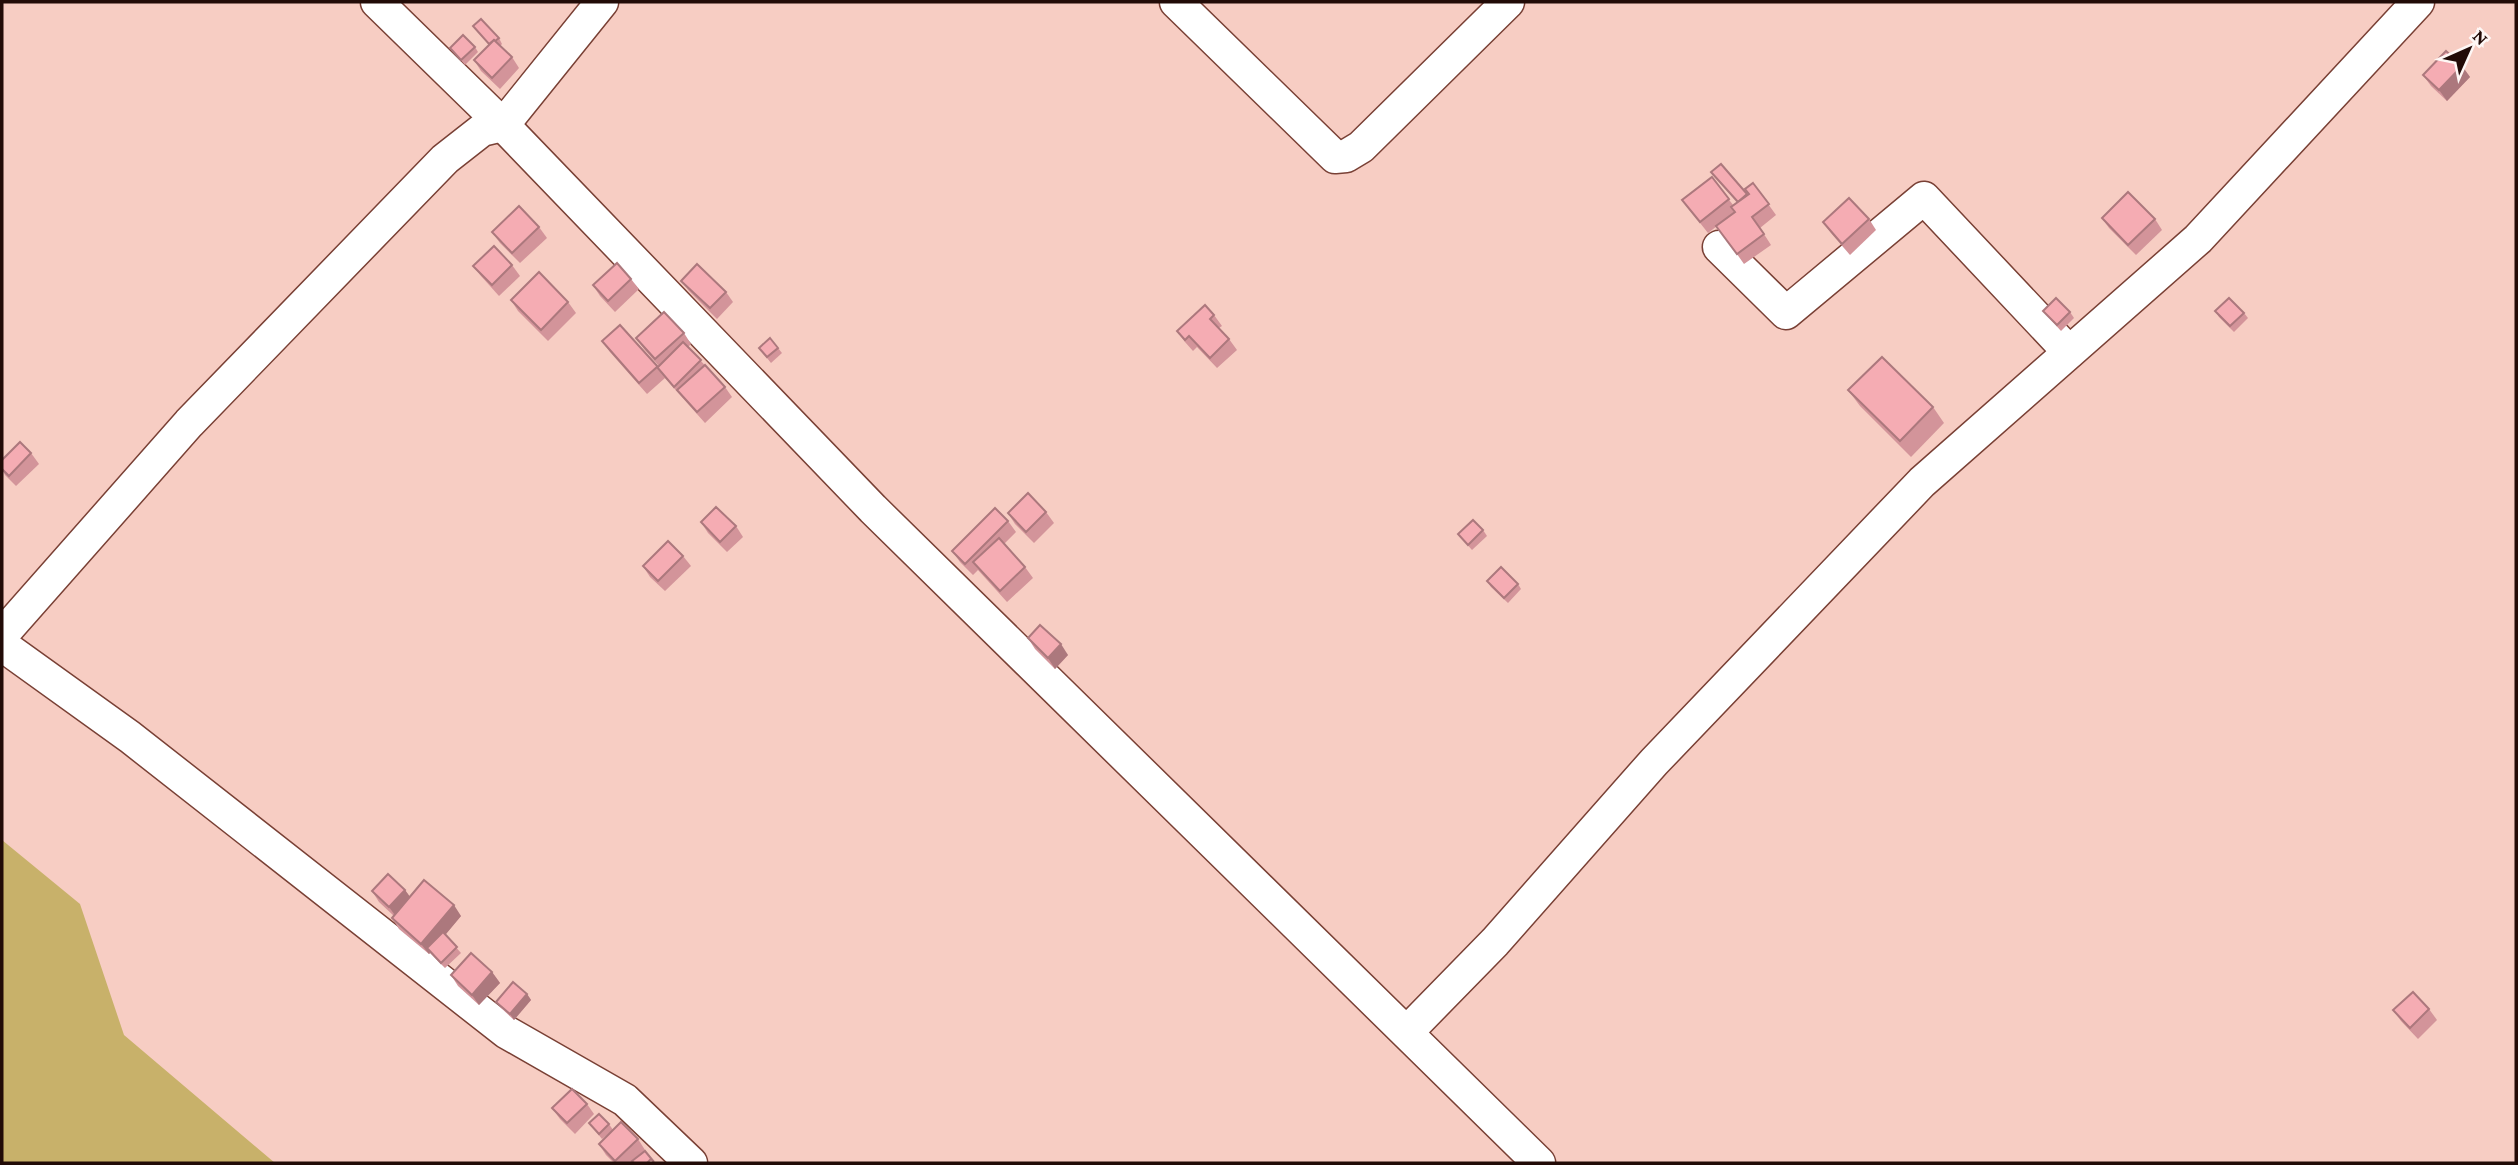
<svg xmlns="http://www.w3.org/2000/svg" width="2518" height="1165" font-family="'Crimson Pro',serif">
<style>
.green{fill:#c8b16a}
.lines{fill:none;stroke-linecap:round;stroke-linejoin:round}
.minor-casing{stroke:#794035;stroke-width:35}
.minor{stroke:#fff;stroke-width:32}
.wall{fill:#d3949a}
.shaded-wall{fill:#ac787d}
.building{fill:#f5acb3;stroke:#ac787d;stroke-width:2}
</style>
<rect width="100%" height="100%" fill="#f7cdc3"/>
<path class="green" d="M2,840L80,904L124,1035L275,1163H2Z"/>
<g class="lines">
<defs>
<g id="minor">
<path d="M377,2L503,125L873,509L1539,1163"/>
<path d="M1176,2L1335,157L1346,156L1361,147L1508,2"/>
<path d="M1719,247L1786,313L1924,198L2069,352"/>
<path d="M2,635L189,423L445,159L482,130L503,125L602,2"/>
<path d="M2,645L130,737L506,1032L625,1100L691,1163"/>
<path d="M1407,1032L1495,942L1654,762L1922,482L2198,239L2418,2"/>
</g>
</defs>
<use href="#minor" class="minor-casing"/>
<use href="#minor" class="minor"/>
</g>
<g class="wall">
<path d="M473,26L499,38L502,44L500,46L512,57L519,68L500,89L481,71L474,60L489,45Z"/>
<path d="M475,47L478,52L465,65L450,48Z"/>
<path d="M2462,66L2470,77L2447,101L2431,86L2423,75Z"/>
<path d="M1711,172L1748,194L1753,183L1776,215L1760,228L1771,245L1744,264L1717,226L1708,233L1682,200L1712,177L1733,205L1737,202Z"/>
<path d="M2102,218L2155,219L2162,230L2136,255L2109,228Z"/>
<path d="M1869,219L1876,230L1850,255L1831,233L1823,222Z"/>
<path d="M539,227L547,238L520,263L500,243L492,232Z"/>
<path d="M512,265L520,276L499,296L481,276L473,266Z"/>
<path d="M631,279L639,289L615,312L600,296L593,285Z"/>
<path d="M681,281L726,292L733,302L717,319L689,291Z"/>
<path d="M511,300L568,302L576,313L548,341L518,311Z"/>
<path d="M2043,311L2070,312L2074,318L2061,331Z"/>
<path d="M2215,311L2244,313L2248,318L2234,332L2219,317Z"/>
<path d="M1214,315L1222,326L1219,328L1229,339L1237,350L1217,368L1197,347L1193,351L1185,342L1177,331Z"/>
<path d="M684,333L691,344L688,347L725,387L732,397L705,423L665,378L647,394L610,352L602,341L658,367L659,366L644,349L636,338Z"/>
<path d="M759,348H778L782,353L771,363Z"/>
<path d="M1848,390L1933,407L1944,423L1911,457L1860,406Z"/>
<path d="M31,453L39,464L16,486L5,475L2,469Z"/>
<path d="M1046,512L1054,523L1034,543L1015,524L1008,513Z"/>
<path d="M1008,521L1016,532L1004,544L1025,567L1033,578L1007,602L978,570L973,575L960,562L952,551Z"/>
<path d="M701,522L736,526L743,537L727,552L708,533Z"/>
<path d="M1483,530L1487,536L1472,550L1458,534Z"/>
<path d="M683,556L691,566L665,591L650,577L643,566Z"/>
<path d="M1487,581L1518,584L1521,589L1508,603L1491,587Z"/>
<path d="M1028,638L1068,655L1055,669L1035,649Z"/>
<path d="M405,890L410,897L461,916L445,935L461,953L445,968L430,953L429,954L399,929L392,918L394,916L379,902L372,891Z"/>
<path d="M492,972L500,983L479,1005L458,986L451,975Z"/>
<path d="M527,994L531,1000L514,1020L500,1007L496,1002Z"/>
<path d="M2429,1009L2437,1020L2418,1039L2401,1021L2393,1010Z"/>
<path d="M587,1104L594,1114L575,1134L560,1119L552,1108Z"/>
<path d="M589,1123L609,1124L613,1130L602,1139Z"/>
<path d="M638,1139L645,1150L631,1163H614L606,1155L599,1144Z"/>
</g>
<g class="shaded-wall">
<path d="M2462,66L2470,77L2447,101L2439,90Z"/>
<path d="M1061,644L1068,655L1055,669L1048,658Z"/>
<path d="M405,890L413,901L397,918L389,907Z"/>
<path d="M454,905L461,916L431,952L427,948L430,953L429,954L421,944Z"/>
<path d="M492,972L500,983L479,1005L472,995Z"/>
<path d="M527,994L531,1000L514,1020L510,1014Z"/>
</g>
<g class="building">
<path d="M481,19L499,38L495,41L494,40L489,44L473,26Z"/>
<path d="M463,35L475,47L461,60L450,48Z"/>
<path d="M494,40L512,57L492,78L474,60Z"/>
<path d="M2446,51L2462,66L2439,90L2423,75Z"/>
<path d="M1721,164L1747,194L1738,202L1711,172Z"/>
<path d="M1712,177L1729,199L1700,222L1682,200Z"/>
<path d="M1753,183L1769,204L1752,217L1764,234L1737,254L1716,226L1735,212L1731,207L1749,194L1745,189Z"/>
<path d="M2128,192L2155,219L2128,245L2102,218Z"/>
<path d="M1849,198L1869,219L1842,244L1823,222Z"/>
<path d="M519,206L539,227L512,253L492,232Z"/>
<path d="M494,246L512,265L492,285L473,266Z"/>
<path d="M617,263L631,279L608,301L593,285Z"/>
<path d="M697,264L726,292L710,308L681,281Z"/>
<path d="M539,272L568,302L541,330L511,300Z"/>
<path d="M2056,298L2070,312L2057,325L2043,311Z"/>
<path d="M2229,298L2244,313L2230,326L2215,311Z"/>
<path d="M1205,305L1214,315L1210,319L1229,339L1210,358L1189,336L1185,340L1177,331Z"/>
<path d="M664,312L684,333L655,359L636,338Z"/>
<path d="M620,325L658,367L683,342L701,360L674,387L657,367L639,383L602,341Z"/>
<path d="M770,338L778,348L767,357L759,348Z"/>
<path d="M1882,357L1933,407L1900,441L1848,390Z"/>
<path d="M705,365L725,387L697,412L677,390Z"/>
<path d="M20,442L31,453L9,476L2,469V460Z"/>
<path d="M1028,493L1046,512L1026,532L1008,513Z"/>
<path d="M716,507L736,526L720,542L701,522Z"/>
<path d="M995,508L1008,521L965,564L952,551Z"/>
<path d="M1473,520L1483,530L1468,545L1458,534Z"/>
<path d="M999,538L1025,567L1000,591L973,562Z"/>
<path d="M668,541L683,556L658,581L643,566Z"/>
<path d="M1501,567L1518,584L1504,598L1487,581Z"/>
<path d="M1040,625L1061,644L1048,658L1028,638Z"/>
<path d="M388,874L405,890L389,907L372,891Z"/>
<path d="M424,880L454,905L421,944L392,918Z"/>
<path d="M443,932L457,947L441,963L427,948Z"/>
<path d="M471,953L492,972L472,995L451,975Z"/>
<path d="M513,982L527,994L510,1014L496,1002Z"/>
<path d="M2413,992L2429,1009L2410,1028L2393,1010Z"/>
<path d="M572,1089L587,1104L567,1123L552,1108Z"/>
<path d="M599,1114L609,1124L599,1134L589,1123Z"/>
<path d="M621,1122L638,1139L615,1161L599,1144Z"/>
<path d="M645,1151L654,1162L651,1159L647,1163H634L632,1161Z"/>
</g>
<rect width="2518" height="1165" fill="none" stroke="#220b07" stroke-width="7"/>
<g transform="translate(2469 49) rotate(45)" stroke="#fef7f5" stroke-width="5" paint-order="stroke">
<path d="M0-5L12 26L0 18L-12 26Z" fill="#220b07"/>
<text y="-10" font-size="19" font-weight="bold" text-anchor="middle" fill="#220b07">N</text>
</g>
</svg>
